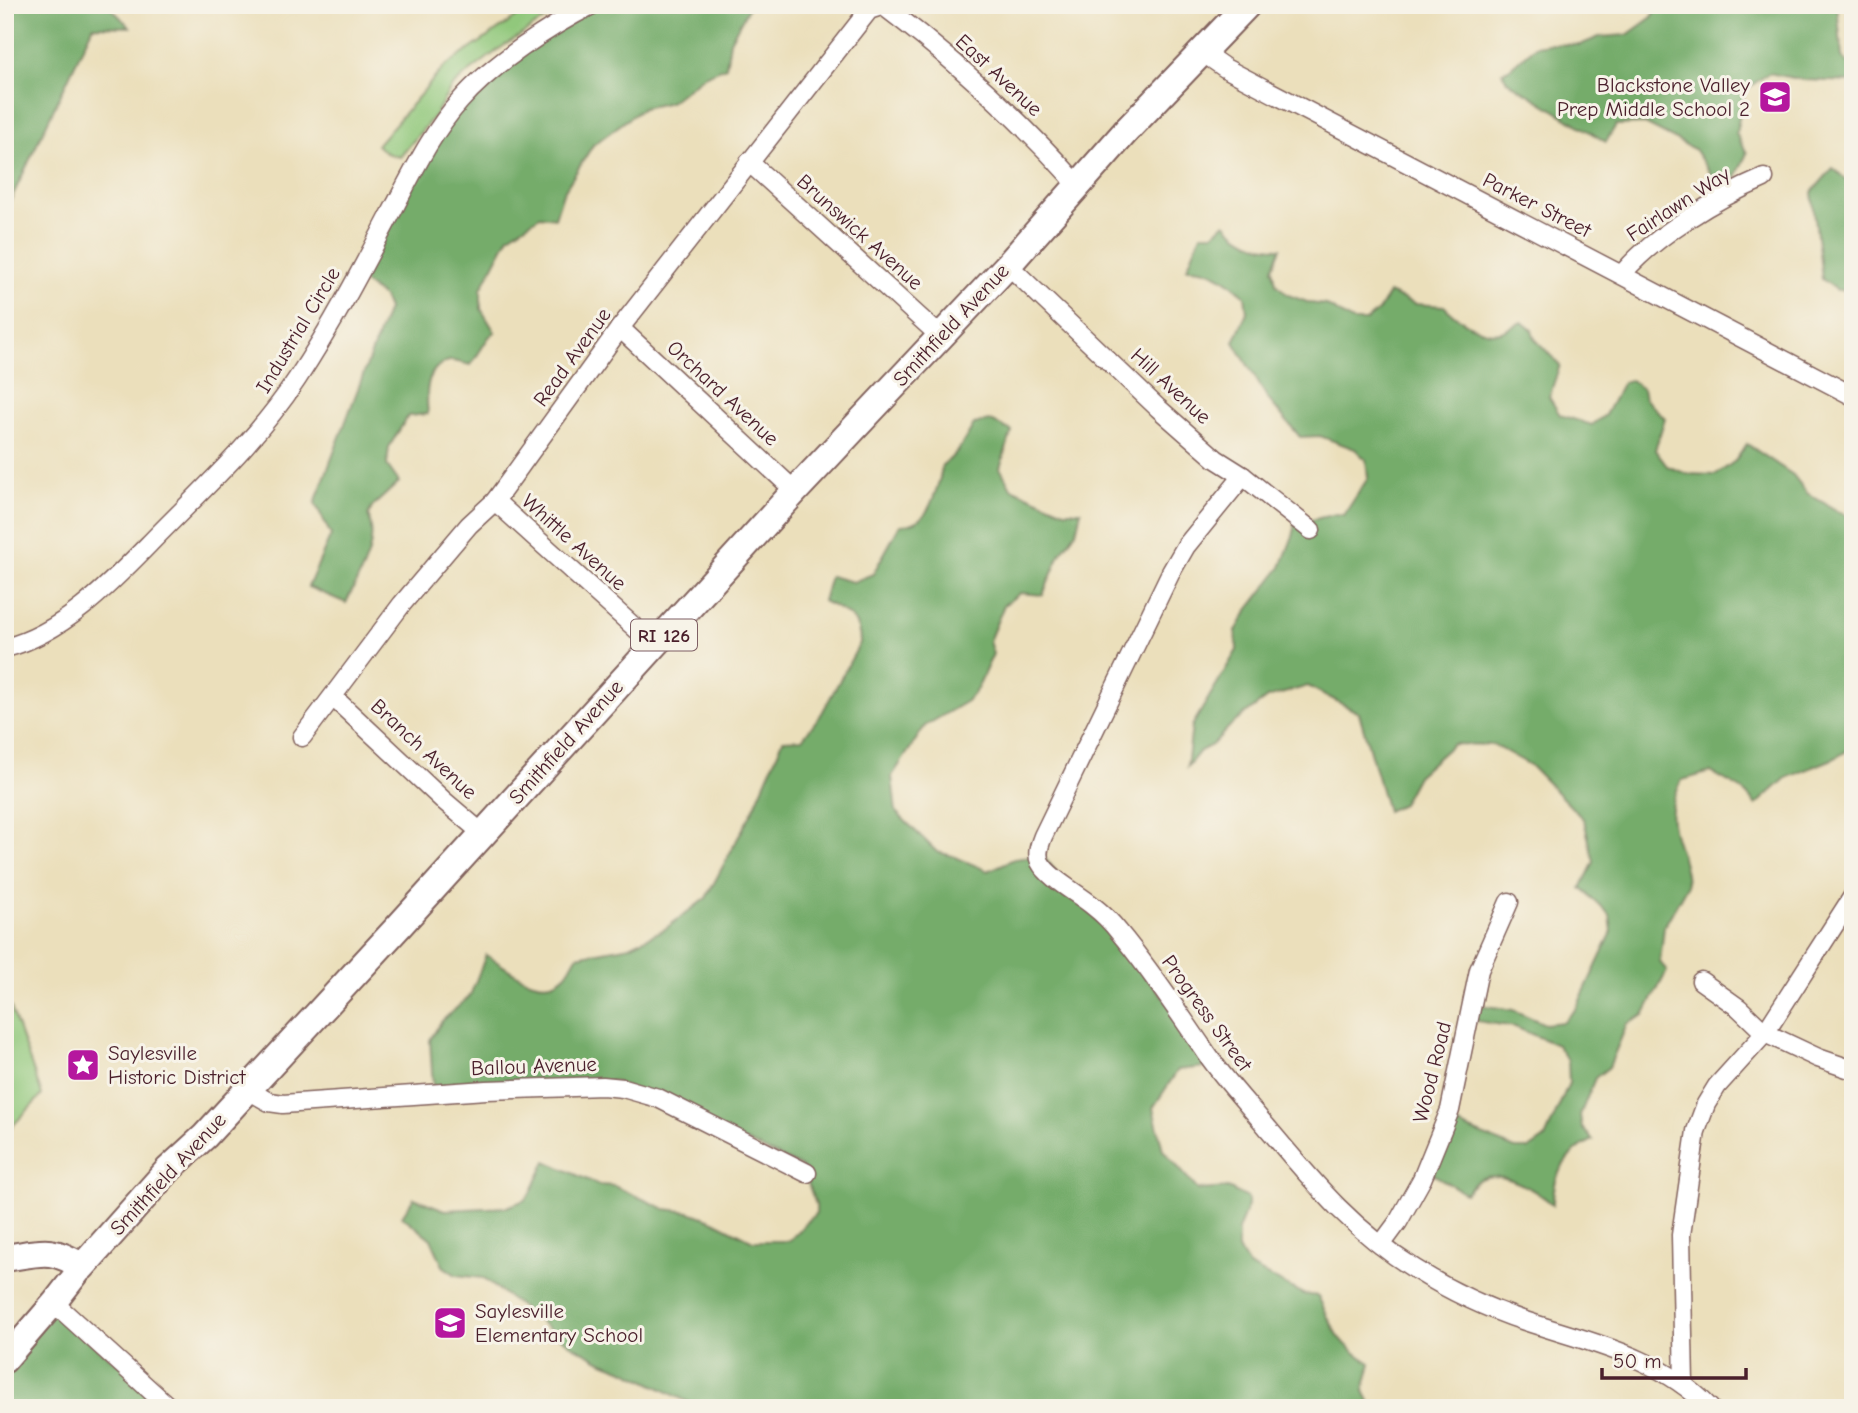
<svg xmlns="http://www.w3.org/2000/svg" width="1858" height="1413" font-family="'Comic Neue',sans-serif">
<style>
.green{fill:#91c87b;stroke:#6e7453;stroke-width:2}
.forest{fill:#74ac6b;stroke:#5f664b;stroke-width:2}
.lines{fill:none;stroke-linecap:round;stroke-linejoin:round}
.street-casing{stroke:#82625d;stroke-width:21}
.secondary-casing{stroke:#82625d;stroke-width:28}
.primary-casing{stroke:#82625d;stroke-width:30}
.street{stroke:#fff;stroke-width:18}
.secondary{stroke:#fff;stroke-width:24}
.primary{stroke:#fff;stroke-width:26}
.labels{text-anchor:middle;stroke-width:6;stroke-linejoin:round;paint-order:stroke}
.shield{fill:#f7f3e8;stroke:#7e5f64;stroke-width:2}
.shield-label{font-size:19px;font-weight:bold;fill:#4a1f2b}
.street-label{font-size:21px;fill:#4a1f2b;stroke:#f7f3e8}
.poi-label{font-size:21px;fill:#4a1f2b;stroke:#f7f3e8;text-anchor:start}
</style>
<rect width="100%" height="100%" fill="#f7f3e8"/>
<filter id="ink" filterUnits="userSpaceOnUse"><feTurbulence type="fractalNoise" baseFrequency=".0143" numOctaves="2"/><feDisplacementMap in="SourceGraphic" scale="14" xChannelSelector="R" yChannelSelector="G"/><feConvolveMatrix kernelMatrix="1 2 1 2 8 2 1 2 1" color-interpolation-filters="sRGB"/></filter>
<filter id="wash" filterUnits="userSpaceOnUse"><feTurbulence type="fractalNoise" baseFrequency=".00686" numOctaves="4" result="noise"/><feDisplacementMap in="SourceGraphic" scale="28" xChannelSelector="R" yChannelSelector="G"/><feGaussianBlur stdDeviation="1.57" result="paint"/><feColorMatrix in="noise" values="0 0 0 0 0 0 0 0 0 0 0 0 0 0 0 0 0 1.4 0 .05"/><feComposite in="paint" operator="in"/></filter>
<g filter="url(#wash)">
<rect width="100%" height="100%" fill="#ebdfbb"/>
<g class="green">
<path d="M534,5H576L544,20L502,47L464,76L451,88L435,115L400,157L386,153L377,145L444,67Z"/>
<path d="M5,991L42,1095L5,1134Z"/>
</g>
<g class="forest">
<path d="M5,5H108L130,27L93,26L5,212Z"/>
<path d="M588,5H750L730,41L726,67L704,76L670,102L643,108L593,145L563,193L555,218L540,216L509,236L481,289V309L495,332L489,337L471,365C464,364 455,360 449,361C424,368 426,395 428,414L408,416L389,447L387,465L399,482L373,506L368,515C380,546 359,575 346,603L308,587L331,535L315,503L388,309L383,297L358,278L461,97Z"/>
<path d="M1657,5H1837L1842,57L1853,67V82L1803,80L1769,73L1745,90L1736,133L1747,153L1730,190L1713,177L1694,149L1645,124L1616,125L1606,142L1507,81L1502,72L1509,69L1536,46L1548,44L1580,45L1599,37L1627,35L1652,17Z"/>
<path d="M1833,168L1853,186V290H1837L1822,279L1812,192Z"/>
<path d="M1225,223C1240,240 1257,248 1281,248L1273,268L1276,284L1288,295L1310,303L1326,305L1352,321H1366L1378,311L1389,293L1415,304L1444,306C1455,318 1484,337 1501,332C1508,330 1515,325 1522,322L1532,330L1535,339L1560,365L1549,397L1560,415L1592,425L1605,415L1623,382L1630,380L1643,389L1645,399L1665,418L1655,450L1667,466L1687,474L1716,475L1735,461L1747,444L1793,475L1807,493L1848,517L1847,537L1853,547V747L1835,758L1786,778L1756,805L1743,790L1711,772L1682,780C1656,827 1686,843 1687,886L1664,927L1660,962L1667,971L1644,1015L1627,1024L1609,1067L1595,1078L1580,1115L1582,1128L1593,1140C1566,1152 1552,1176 1553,1205C1538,1191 1502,1170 1482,1178C1476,1180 1470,1189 1465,1193L1426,1170L1449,1121L1515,1149H1529L1545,1138L1569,1083L1568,1061L1557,1045L1515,1027L1470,1020L1474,1004L1513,1010L1545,1024L1563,1022L1576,1009L1612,932L1610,915L1581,888L1594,862L1584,820L1530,765L1494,745L1453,744L1417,776L1402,804L1387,811L1359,713L1308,686L1267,698L1231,725L1212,745L1200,751L1187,767L1192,726L1237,650L1236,631L1248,610L1281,567L1294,533V524L1336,514L1344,515L1368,478L1366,460L1355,449L1320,436L1300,437L1268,399L1234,342L1247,312L1245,296C1227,279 1211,267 1187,268L1201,234H1213Z"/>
<path d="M991,421L1012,431L1000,468L1011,488L1064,511H1081L1076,532L1060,554L1043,595L1020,593L1004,605L989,641L993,654L977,689L967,701L925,726L892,776L896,812L937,852L953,856L988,871L1014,859L1042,855L1222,1065L1178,1070L1153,1108L1163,1150L1198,1190L1228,1188L1248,1198V1205L1238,1230V1249L1249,1266L1303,1294L1318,1296C1334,1330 1337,1343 1371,1363L1364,1391L1370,1403L1378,1408H700L626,1371L603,1362L569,1344L483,1278L456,1275L443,1266L431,1239L402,1216L414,1198L445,1210L507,1207L525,1200L531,1193L546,1161L599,1185L614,1186L665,1209L690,1212L714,1221L753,1241H789L816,1213V1205L802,1167L613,1081L433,1088L430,1040L441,1022L470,996L486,955C509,968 541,999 565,975C570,970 573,962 577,956L630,946L665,929L706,898L755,806L783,740L802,739L822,713L860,643C860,616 844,612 823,601L830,576L853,582L873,574L900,525C910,525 919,522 925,514C932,505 942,476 942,465C957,456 965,439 974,424Z"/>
<path d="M47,1309L176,1408H5V1356Z"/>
</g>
</g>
<g filter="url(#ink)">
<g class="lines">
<defs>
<g id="street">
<path d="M1202,52L1225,68L1853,396"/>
<path d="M749,162L940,336"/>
<path d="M1008,265L1158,408L1216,459L1243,476L1311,530"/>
<path d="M1622,274C1655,235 1717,198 1764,178"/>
<path d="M620,328L795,491"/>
<path d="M1243,476L1186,546L1171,572L1043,836C1040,844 1036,853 1040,862C1048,878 1079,894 1093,906C1102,913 1112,923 1119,932C1150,969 1176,1009 1203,1048C1221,1076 1245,1101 1266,1126C1314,1183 1351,1229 1415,1269C1450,1291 1486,1308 1525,1321C1591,1343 1660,1356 1710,1408"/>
<path d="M495,501L654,645"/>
<path d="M5,648C64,633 111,583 153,540C203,489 257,440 297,379C334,323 365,263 396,204C415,168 433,131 460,101C491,65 550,26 592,5"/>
<path d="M333,697L443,800L483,834"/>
<path d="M302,737L402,604L469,525L495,501L620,328L869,10L881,6L885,7C954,59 1021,121 1079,186"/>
<path d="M1701,981L1739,1008L1765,1033L1818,1058L1853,1070"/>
<path d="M248,1090L269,1102L283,1104L486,1090L603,1086L623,1088L658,1098L807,1173"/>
<path d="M1381,1245L1398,1222L1422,1179L1450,1110L1479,970L1509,902"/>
<path d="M54,1303L170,1408"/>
<path d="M1684,1385L1681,1235L1696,1131L1706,1104L1717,1086L1765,1033L1853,896"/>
</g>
<path id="secondary" d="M5,1360L54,1303L82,1267"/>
<path id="primary" d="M5,1258C40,1253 51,1246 82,1267L169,1169L205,1136L400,925L795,491L1008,265L1127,130L1247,5"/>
</defs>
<use href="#street" class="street-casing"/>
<use href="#secondary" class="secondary-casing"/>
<use href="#primary" class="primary-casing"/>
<use href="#street" class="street"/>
<use href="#secondary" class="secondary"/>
<use href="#primary" class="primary"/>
</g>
</g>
<defs>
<symbol id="school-square" viewBox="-11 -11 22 22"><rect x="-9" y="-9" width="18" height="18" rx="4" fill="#b5179e" stroke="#f7f3e8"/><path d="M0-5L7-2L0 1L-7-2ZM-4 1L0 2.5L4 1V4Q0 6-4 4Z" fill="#fff"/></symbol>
<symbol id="sight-square" viewBox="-11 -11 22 22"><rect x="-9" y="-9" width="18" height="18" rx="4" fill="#b5179e" stroke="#f7f3e8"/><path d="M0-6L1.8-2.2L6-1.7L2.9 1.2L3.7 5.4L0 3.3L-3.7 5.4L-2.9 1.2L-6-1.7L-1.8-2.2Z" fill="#fff"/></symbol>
</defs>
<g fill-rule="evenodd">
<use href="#school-square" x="1756" y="78" width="38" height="38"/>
<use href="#sight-square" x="64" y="1046" width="38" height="38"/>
<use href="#school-square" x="431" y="1304" width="38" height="38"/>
</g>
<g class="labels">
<rect class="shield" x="631" y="619.5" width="66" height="31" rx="5"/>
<g class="shield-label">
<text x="664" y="642">RI 126</text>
</g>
<g class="street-label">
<text transform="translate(999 75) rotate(43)" y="7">East Avenue</text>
<text transform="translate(1678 204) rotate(-33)" y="7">Fairlawn Way</text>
<text transform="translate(1537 205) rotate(27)" y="7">Parker Street</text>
<text transform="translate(860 232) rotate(42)" y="7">Brunswick Avenue</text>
<text transform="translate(951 325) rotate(-47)" y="7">Smithfield Avenue</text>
<text transform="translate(298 330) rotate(-59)" y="7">Industrial Circle</text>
<text transform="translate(572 357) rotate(-54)" y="7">Read Avenue</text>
<text transform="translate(1171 386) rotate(43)" y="7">Hill Avenue</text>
<text transform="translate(723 393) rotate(43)" y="7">Orchard Avenue</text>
<text transform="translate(574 542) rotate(42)" y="7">Whittle Avenue</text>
<text transform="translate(566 742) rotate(-48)" y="7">Smithfield Avenue</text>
<text transform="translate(424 749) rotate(43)" y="7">Branch Avenue</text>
<text transform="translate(1207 1013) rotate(54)" y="7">Progress Street</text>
<text transform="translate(534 1066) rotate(-2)" y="7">Ballou Avenue</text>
<text transform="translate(1432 1072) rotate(-76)" y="7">Wood Road</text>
<text transform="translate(168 1174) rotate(-47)" y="7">Smithfield Avenue</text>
</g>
<g class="poi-label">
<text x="1750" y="92" text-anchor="end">Blackstone Valley<tspan x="1750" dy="24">Prep Middle School 2</tspan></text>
<text x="108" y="1060">Saylesville<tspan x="108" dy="24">Historic District</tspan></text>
<text x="475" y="1318">Saylesville<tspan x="475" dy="24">Elementary School</tspan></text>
</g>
</g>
<rect width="1858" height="1413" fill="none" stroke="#f7f3e8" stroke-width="28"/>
<path d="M1602 1368v10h144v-10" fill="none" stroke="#4a1f2b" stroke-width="3.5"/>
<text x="1613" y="1368" font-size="21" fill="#4a1f2b" stroke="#f7f3e8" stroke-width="5" paint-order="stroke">50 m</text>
</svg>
